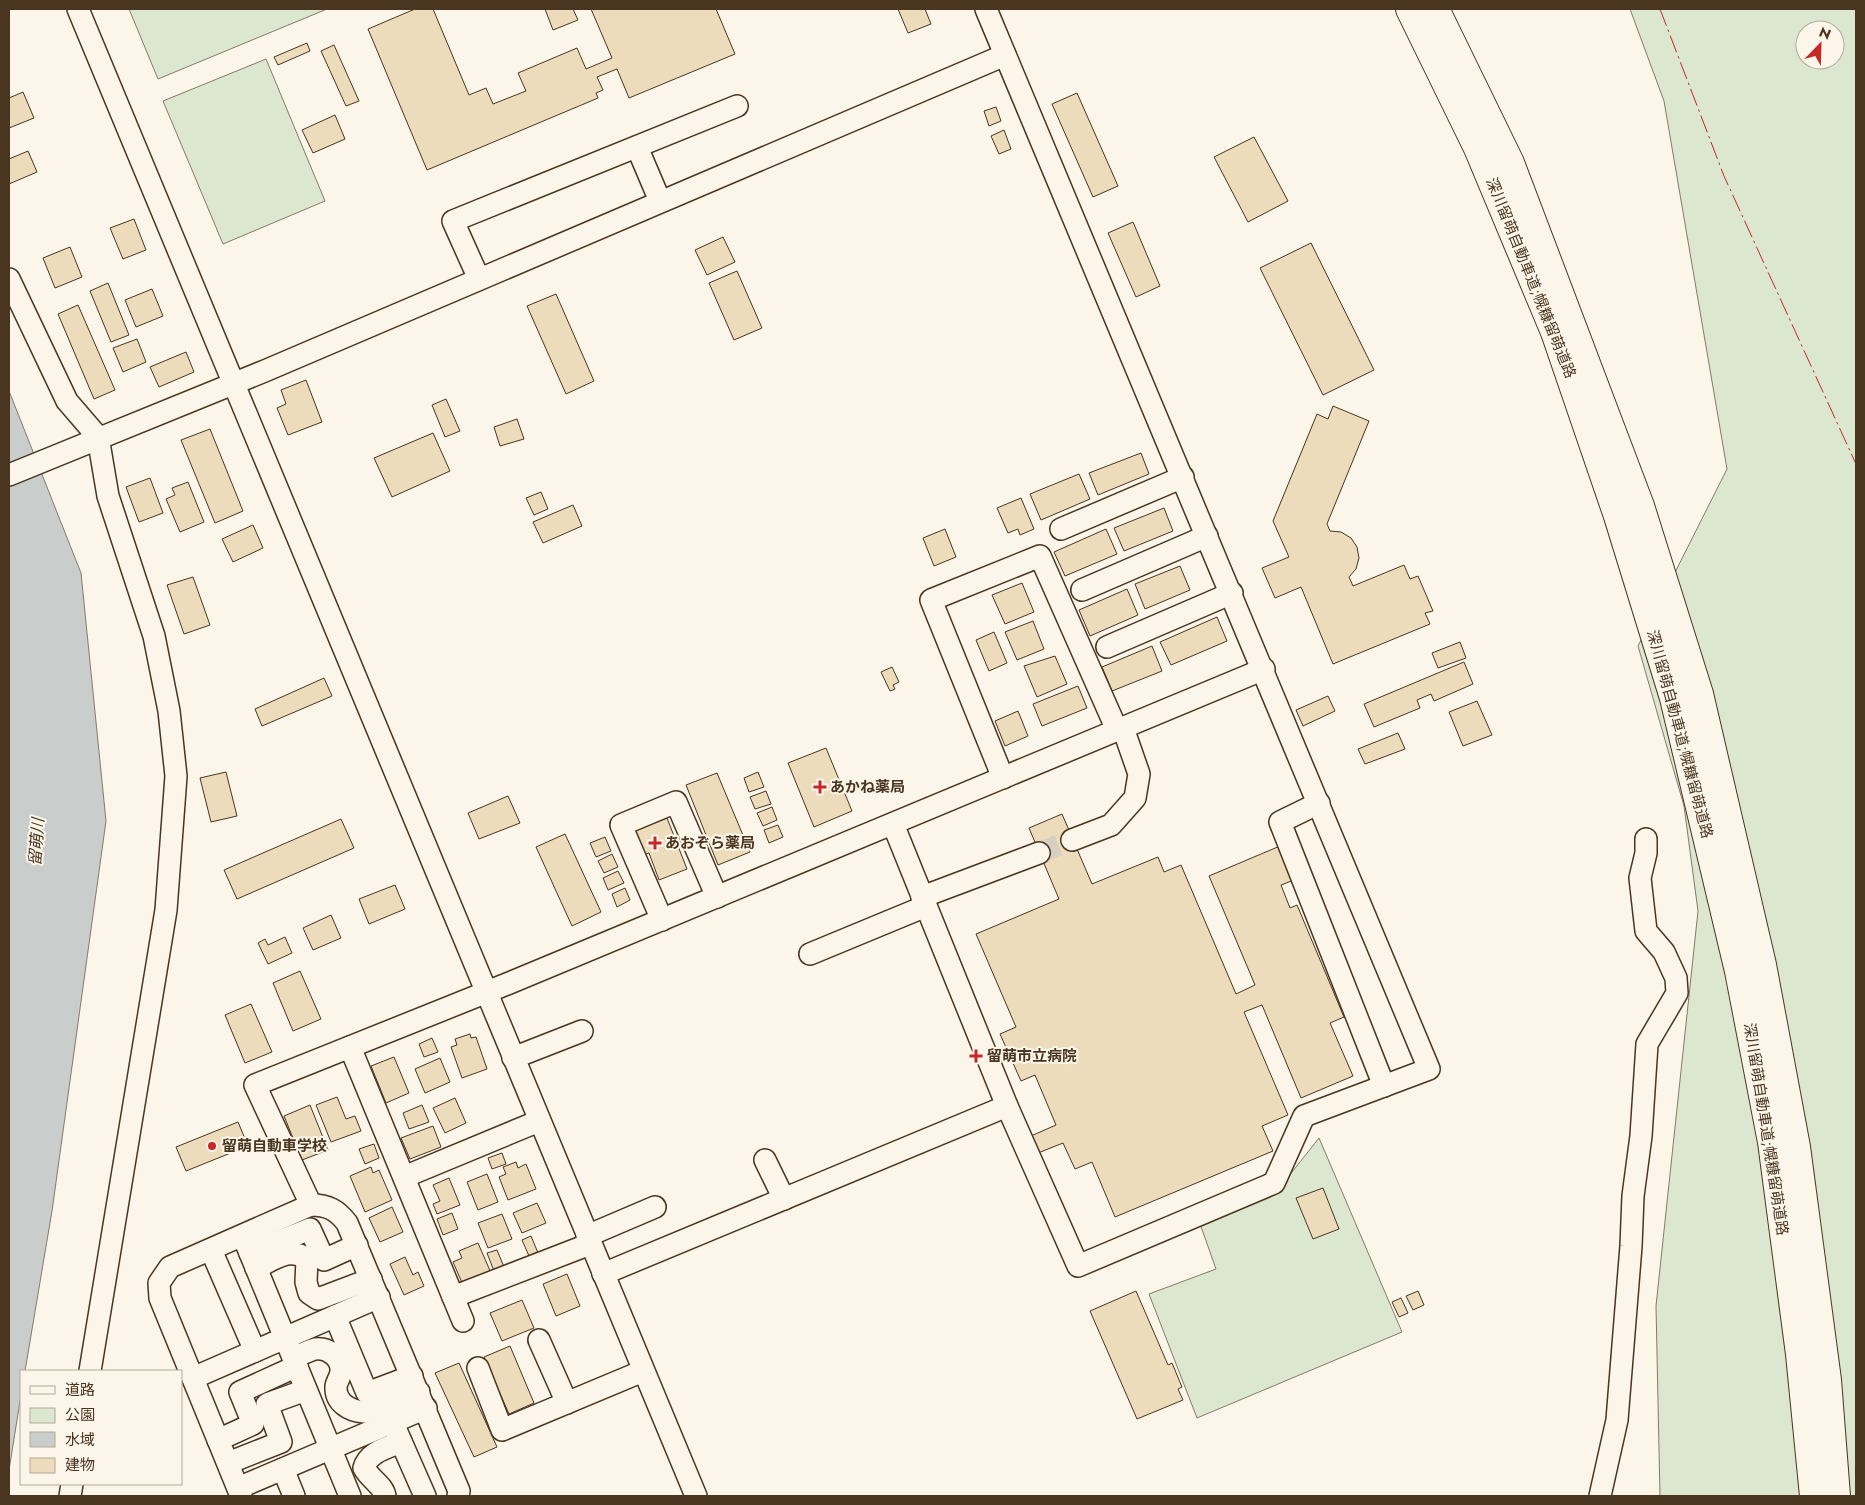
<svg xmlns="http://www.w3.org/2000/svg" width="1865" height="1505" font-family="Jost,'Noto Sans JP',sans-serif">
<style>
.green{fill:#dce7d0;stroke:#887966;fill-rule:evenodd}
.water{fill:#c9cecd;stroke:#887966}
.building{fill:#ecdcbc;stroke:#4a3520}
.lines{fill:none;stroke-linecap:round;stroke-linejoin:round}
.minor-tunnel{stroke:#d8cfc1;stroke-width:21;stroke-dasharray:21 11;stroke-linecap:butt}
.minor-casing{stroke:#4a3520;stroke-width:24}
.highway-casing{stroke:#4a3520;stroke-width:30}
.minor{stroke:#fbf6e9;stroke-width:21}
.highway{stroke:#fbf6e9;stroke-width:28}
.power{stroke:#c62828;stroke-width:1;stroke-dasharray:18 4 2.5 4;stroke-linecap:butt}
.poi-dot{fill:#c62828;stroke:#fbf6e9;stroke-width:2}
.labels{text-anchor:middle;stroke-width:4;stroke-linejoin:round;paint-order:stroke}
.street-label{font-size:15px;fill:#4a3520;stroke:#fbf6e9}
.poi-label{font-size:15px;font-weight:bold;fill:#4a3520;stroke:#fbf6e9;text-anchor:start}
.water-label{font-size:16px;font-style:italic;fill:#4a3520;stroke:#fbf6e9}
</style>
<rect width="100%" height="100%" fill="#fbf6e9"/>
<g class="green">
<path d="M129,9H327L158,79Z"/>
<path d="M1630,9H1856V1496H1660L1656,1306L1698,911L1684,806L1638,646L1727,469L1664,101ZM1805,30H1835V60H1805Z"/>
<path d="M266,59L325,201L223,244L163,101Z"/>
<path d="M1319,1138L1402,1332L1197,1418L1149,1294L1216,1269L1199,1221L1277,1191Z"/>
</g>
<path class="water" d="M9,391L81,573L106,821L52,1211L25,1371H21V1395L9,1470Z"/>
<g class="building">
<path d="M415,9H433L469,95L486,88L493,104L526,91L518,73L577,48L586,69L612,58L591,9H716L735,54L629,98L617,69L597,77L603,90L596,93L598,98L427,170L368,29Z"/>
<path d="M545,9H573L578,20L553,30Z"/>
<path d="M898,9H925L931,24L908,33Z"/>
<path d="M307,43L310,51L278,65L274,57Z"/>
<path d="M334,45L359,101L346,106L321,51Z"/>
<path d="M23,92L34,118L9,128V98Z"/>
<path d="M1077,93L1118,186L1093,197L1052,104Z"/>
<path d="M996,107L1001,121L989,126L984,111Z"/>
<path d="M335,115L345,139L313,153L302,130Z"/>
<path d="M1004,130L1011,149L999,154L991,136Z"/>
<path d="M1254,137L1288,201L1248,222L1214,157Z"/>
<path d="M28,151L37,172L9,184V159Z"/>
<path d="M134,219L146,250L123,259L110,228Z"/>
<path d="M1133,222L1160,286L1136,297L1108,233Z"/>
<path d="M723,237L735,262L707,275L695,250Z"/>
<path d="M1311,243L1374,370L1323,395L1260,268Z"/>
<path d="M70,247L82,277L55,288L43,258Z"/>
<path d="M737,271L762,328L734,340L709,283Z"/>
<path d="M108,283L129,335L111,342L90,291Z"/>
<path d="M152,289L163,316L136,327L125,300Z"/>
<path d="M556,294L594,381L566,394L527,306Z"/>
<path d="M78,305L115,390L94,399L58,314Z"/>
<path d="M137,339L146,362L123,372L113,348Z"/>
<path d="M186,352L194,372L159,387L150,367Z"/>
<path d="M306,380L322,422L288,435L277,408L286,404L281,390Z"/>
<path d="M446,399L460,431L445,437L432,405Z"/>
<path d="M1333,406L1369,421L1327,524L1330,531L1341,532L1351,538L1357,547L1359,558L1356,569L1349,577L1353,586L1404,565L1410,579L1418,576L1433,611L1425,613L1430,624L1333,664L1301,587L1275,598L1262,568L1289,557L1273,521L1317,414L1328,419Z"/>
<path d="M517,419L524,439L500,446L494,427Z"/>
<path d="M210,429L243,511L215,523L181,440Z"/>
<path d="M433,433L450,471L392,497L374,458Z"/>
<path d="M1141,453L1149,474L1098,495L1089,473Z"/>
<path d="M1079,474L1090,499L1041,520L1030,494Z"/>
<path d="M150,478L163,513L139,522L126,487Z"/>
<path d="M188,482L204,522L180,532L166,499L175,495L172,488Z"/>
<path d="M541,492L548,509L534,515L526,498Z"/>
<path d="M1021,498L1034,529L1020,535L1018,529L1008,533L997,508Z"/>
<path d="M573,505L582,526L543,543L533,522Z"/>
<path d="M1164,508L1173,531L1124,551L1114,528Z"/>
<path d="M253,525L263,548L233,562L222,539Z"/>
<path d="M945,529L956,557L934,566L923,538Z"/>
<path d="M1106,529L1117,554L1065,576L1054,552Z"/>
<path d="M1180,566L1190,590L1145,609L1135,584Z"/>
<path d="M193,577L210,625L184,634L167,585Z"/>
<path d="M1022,583L1034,612L1005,624L992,595Z"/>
<path d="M1127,589L1138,615L1090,636L1079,610Z"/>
<path d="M1217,617L1227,641L1171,665L1160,642Z"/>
<path d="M1033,621L1044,649L1017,660L1005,632Z"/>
<path d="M994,632L1007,663L989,671L976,640Z"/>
<path d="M1460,642L1466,658L1438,668L1432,653Z"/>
<path d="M1152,646L1162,671L1112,691L1102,667Z"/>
<path d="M1055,656L1067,684L1037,697L1024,666Z"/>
<path d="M1464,662L1473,684L1434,701L1431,694L1417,700L1420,708L1374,727L1364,704Z"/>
<path d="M892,667L899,682L893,685L895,689L890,691L881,672Z"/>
<path d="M324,678L332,696L262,726L255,709Z"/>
<path d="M1078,686L1087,708L1042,726L1033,704Z"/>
<path d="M1328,696L1335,711L1303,726L1296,710Z"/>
<path d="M1477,701L1492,735L1463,746L1449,712Z"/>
<path d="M1018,711L1028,736L1005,746L995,721Z"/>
<path d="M1398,733L1405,749L1365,764L1358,749Z"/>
<path d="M826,748L852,811L814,827L788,763Z"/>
<path d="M226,772L237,816L211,822L200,778Z"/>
<path d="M758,772L764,787L749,792L744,778Z"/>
<path d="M717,773L750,852L718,865L686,785Z"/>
<path d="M766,791L771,804L755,809L750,797Z"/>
<path d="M508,796L520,823L479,839L468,813Z"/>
<path d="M772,807L777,820L763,826L757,813Z"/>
<path d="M1062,814L1092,884L1158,857L1164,872L1181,865L1236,994L1255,985L1209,876L1280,846L1294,880L1281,885L1290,908L1297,905L1344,1017L1330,1023L1353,1076L1301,1098L1262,1005L1244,1012L1288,1115L1262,1126L1273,1151L1115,1217L1092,1162L1075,1169L1063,1143L1038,1153L1031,1136L1056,1125L1035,1075L1021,1081L1000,1034L1016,1027L976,934L1059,899L1029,828Z"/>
<path d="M667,818L687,869L659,880L649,853L639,857L629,833Z"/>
<path d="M341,819L354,848L237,899L224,870Z"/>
<path d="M778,825L783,837L769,843L764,830Z"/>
<path d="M565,834L601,912L572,926L536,847Z"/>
<path d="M605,837L611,851L596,857L590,843Z"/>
<path d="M612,854L618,867L604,873L598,861Z"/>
<path d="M618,871L624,883L608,890L603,878Z"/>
<path d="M395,885L405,909L369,924L359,899Z"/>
<path d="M625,888L630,900L617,907L612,894Z"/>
<path d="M331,915L341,938L313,950L303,928Z"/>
<path d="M285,937L292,953L268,964L258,943L265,939L268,945Z"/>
<path d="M300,971L321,1019L293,1031L273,983Z"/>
<path d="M251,1004L272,1052L245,1063L225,1015Z"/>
<path d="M470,1034L471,1038L476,1037L487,1069L462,1078L451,1047L457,1045L455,1039Z"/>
<path d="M432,1038L438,1052L424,1057L419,1044Z"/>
<path d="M394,1057L409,1093L386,1103L371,1066Z"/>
<path d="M440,1058L450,1082L425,1093L415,1069Z"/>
<path d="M337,1097L346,1119L355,1116L361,1131L331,1142L316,1105Z"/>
<path d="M455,1098L466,1123L445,1133L433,1108Z"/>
<path d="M310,1105L328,1150L302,1160L284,1116Z"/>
<path d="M422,1105L429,1122L409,1129L403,1113Z"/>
<path d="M238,1122L248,1146L186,1171L176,1147Z"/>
<path d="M433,1126L441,1147L410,1159L401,1138Z"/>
<path d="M374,1144L379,1158L365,1164L359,1149Z"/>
<path d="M502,1153L506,1164L492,1169L488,1158Z"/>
<path d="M516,1162L518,1168L526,1164L536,1189L508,1200L499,1177L506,1174L503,1167Z"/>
<path d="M371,1167L373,1173L379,1170L392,1200L365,1212L350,1176Z"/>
<path d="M487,1174L498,1202L478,1210L467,1182Z"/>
<path d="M449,1178L460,1205L437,1214L433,1204L440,1201L433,1185Z"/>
<path d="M1323,1188L1339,1229L1313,1239L1296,1198Z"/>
<path d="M537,1203L546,1223L522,1233L513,1213Z"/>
<path d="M392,1207L403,1232L380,1242L369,1218Z"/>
<path d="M452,1213L458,1229L443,1235L437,1219Z"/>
<path d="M502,1214L512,1239L488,1248L478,1223Z"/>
<path d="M531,1236L538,1253L529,1256L522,1240Z"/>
<path d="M478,1243L491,1273L463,1285L453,1262L462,1258L459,1251Z"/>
<path d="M497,1250L504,1267L494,1271L487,1253Z"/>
<path d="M405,1257L413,1275L418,1272L424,1286L404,1295L390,1264Z"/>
<path d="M567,1274L580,1306L556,1316L543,1284Z"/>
<path d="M1136,1291L1168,1365L1172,1363L1182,1387L1178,1389L1183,1400L1137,1419L1090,1311Z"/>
<path d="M1418,1291L1424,1305L1413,1310L1406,1296Z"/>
<path d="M1401,1298L1408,1313L1399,1317L1392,1302Z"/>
<path d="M522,1300L534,1328L502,1341L490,1313Z"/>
<path d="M510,1346L534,1403L509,1414L484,1357Z"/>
<path d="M459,1363L497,1447L474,1457L435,1373Z"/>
</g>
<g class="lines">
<path class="minor-tunnel" d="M1039,853L1072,840"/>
<defs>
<g id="minor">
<path d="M78,9L696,1496"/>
<path d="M986,9L1429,1069L1304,1116L1274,1183L1078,1266L1007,1106"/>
<path d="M637,147L660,201"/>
<path d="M9,279L67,401L98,437L108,496L154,636L169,711L176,776L166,910L90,1371"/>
<path d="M479,279L453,221L737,106"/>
<path d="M9,475L267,370L1005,55"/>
<path d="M1061,529L1183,477"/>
<path d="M1082,590L1207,536"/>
<path d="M1107,647L1232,593"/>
<path d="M1003,778L931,600L1040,556L1117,730"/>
<path d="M1319,803L1280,822L1384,1086"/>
<path d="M1072,840L1111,825L1135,798L1139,774L1123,728"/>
<path d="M922,897L1039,853"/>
<path d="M662,920L621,825L676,802L717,897"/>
<path d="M810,954L926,906"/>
<path d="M350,1047L463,1321"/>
<path d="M513,1058L582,1031"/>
<path d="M765,1160L784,1199"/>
<path d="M404,1177L539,1121"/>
<path d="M311,1205L255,1085L507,984L1264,669"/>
<path d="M243,1236L350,1496"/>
<path d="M587,1236L655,1207"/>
<path d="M211,1250L255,1351"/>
<path d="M250,1253L310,1229L324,1260L357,1245"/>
<path d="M256,1268C273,1260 290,1246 307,1259L306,1282L309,1293L318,1299L371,1279"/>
<path d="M603,1274L1007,1106L893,824"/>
<path d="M453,1297L590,1244"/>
<path d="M335,1316L367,1393L412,1376"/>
<path d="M539,1340L567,1403"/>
<path d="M293,1358C300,1355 308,1351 315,1349C328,1347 342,1358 341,1371C341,1376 337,1381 336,1386C335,1403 350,1411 364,1412L419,1392"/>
<path d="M478,1368L502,1430L643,1371"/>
<path d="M193,1378L379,1297"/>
<path d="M396,1430L425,1496"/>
<path d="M218,1440L253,1424L240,1392L297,1366"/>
<path d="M228,1463L281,1442L267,1404L306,1390"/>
<path d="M283,1469L294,1496"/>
<path d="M238,1488L426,1408"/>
<path d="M70,1496L72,1484"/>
<path d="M241,1496L160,1298L159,1283L170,1267L311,1205C328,1205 337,1210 347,1223L459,1491L458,1496"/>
<path d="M385,1496C383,1485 370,1479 364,1468C368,1452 387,1448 401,1442"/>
<path d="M1600,1496L1617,1420L1631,1246L1633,1196L1641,1136L1647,1044L1677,993L1676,978L1664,952L1646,931L1640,878L1646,853V839"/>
</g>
<g id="highway">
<path d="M1410,9L1478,148L1555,332L1618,516L1674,698L1739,971L1772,1142L1800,1354L1814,1496"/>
<path d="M1435,9L1510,163L1640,506L1699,694L1762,965L1796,1147L1827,1380L1836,1496"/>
</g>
</defs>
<use href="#minor" class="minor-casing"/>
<use href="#highway" class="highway-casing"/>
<use href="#minor" class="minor"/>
<use href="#highway" class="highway"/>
<path class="power" d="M1660,9L1724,176L1856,464"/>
</g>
<g class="poi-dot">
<path d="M817.5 779.5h5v5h5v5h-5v5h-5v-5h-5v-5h5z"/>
<path d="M652.5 835.5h5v5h5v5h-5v5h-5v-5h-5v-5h5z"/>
<path d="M973.5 1048.5h5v5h5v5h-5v5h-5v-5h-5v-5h5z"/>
<circle cx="212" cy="1146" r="5"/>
</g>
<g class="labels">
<g class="street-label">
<text transform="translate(1531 278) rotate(68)" y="5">深川留萌自動車道;幌糠留萌道路</text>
<text transform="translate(1680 734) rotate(75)" y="5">深川留萌自動車道;幌糠留萌道路</text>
<text transform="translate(1766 1129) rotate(81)" y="5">深川留萌自動車道;幌糠留萌道路</text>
</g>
<g class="poi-label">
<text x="830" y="792">あかね薬局</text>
<text x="665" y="848">あおぞら薬局</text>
<text x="987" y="1061">留萌市立病院</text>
<text x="222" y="1151">留萌自動車学校</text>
</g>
<g class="water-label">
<text transform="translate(36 842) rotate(-86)" y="6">留萌川</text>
</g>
</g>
<rect width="1865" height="1505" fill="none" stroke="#4a3520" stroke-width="20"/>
<rect x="20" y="1370" width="162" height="115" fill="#fbf6e9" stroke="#b4a999"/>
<rect x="30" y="1386" width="25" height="8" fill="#fbf6e9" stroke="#b4a999"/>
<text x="65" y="1395" font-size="15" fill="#4a3520">道路</text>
<rect x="30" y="1408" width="25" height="15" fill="#dce7d0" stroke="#b4a999"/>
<text x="65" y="1420" font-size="15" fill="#4a3520">公園</text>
<rect x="30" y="1432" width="25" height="15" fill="#c9cecd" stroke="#b4a999"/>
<text x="65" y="1445" font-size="15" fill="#4a3520">水域</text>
<rect x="30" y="1458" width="25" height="15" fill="#ecdcbc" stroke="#b4a999"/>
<text x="65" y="1470" font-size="15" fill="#4a3520">建物</text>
<g transform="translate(1820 45) rotate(23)"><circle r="24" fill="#fbf6e9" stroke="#b4a999"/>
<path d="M0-4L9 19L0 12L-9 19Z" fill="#c62828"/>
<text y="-8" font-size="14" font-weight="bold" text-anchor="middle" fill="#4a3520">N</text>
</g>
</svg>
